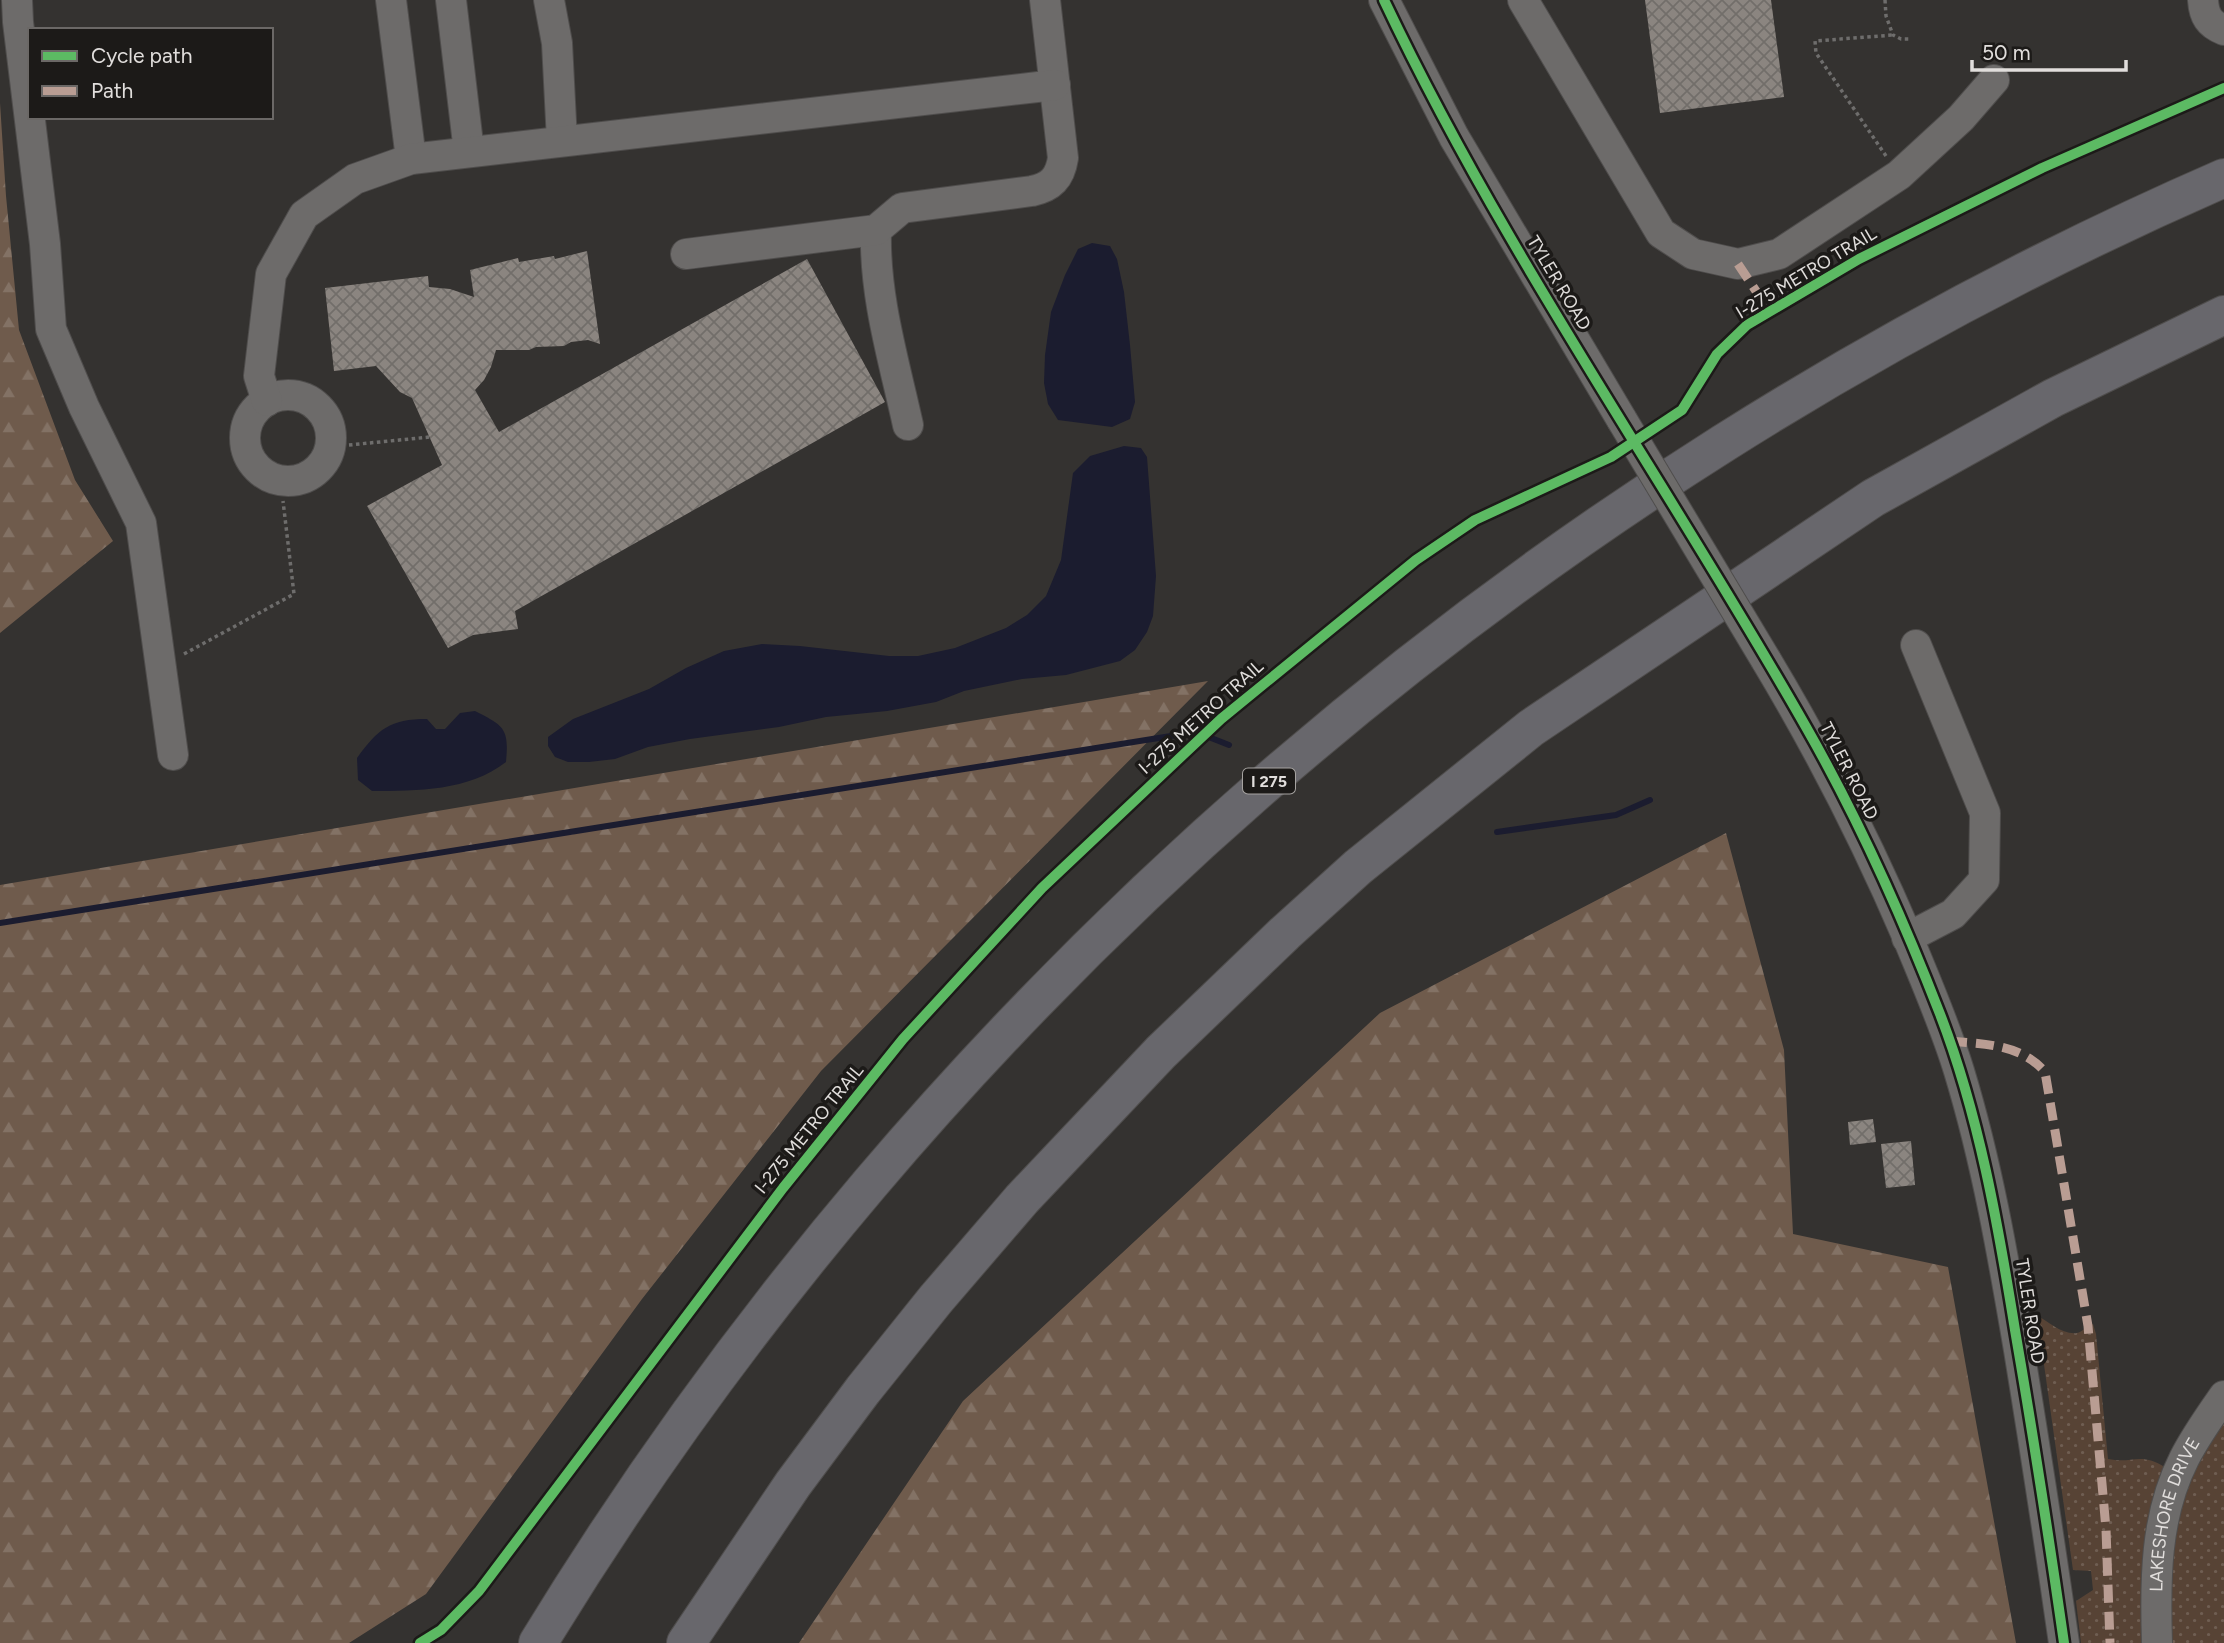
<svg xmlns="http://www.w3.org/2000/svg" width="2224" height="1643" font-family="Figtree,sans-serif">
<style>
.forest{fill:url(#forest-firs)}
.park{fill:url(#park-dots)}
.water{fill:#1b1c2f}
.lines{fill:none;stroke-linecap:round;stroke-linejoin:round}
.stream{stroke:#1b1c2f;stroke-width:6}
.building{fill:url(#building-cross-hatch)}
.minor-casing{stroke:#4f4d4c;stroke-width:32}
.highway-casing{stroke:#4f4d4c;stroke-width:40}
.path{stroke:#6e6d6c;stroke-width:3.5;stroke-dasharray:3.5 3.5;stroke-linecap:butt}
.minor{stroke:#6d6b6a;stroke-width:30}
.highway{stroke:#68676c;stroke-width:38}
.minor-bridge-casing{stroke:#4f4d4c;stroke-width:32;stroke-linecap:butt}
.minor-bridge{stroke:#6d6b6a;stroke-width:30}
.quiet{stroke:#b99d93;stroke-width:9;stroke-dasharray:18 9;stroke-linecap:butt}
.cycleway-casing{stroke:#1c1a18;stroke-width:15}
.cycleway{stroke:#5cba63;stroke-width:10}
.labels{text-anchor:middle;stroke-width:7;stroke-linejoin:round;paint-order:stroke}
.shield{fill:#1c1a18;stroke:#a6a3a1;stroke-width:2}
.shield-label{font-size:16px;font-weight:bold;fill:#e1dedc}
.street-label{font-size:18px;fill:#e1dedc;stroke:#1c1a18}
</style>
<defs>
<pattern id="forest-firs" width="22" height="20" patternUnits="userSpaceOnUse" patternTransform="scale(1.75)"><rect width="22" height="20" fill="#6f5b4c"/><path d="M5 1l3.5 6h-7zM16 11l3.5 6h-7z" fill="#837265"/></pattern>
<pattern id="park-dots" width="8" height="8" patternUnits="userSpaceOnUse" patternTransform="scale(1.75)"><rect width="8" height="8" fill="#574335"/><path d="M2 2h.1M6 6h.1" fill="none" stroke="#6f5e52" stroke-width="1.8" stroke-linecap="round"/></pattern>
<pattern id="building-cross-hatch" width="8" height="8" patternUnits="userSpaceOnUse" patternTransform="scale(1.75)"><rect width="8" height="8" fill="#8b8580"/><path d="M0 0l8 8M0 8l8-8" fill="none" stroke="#726e6a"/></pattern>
</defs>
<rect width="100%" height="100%" fill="#343230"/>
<g class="forest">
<path d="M0,103L6,196L19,330L75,480L113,541L0,633Z"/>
<path d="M1208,681L821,1071L642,1299L426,1594L349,1643H0V885Z"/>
<path d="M1726,833L1784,1050L1793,1234L1948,1267L2016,1643H799L963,1401L1380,1013Z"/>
</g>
<g class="park">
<path d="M2037,1315C2048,1322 2063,1335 2077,1333C2082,1332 2087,1326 2093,1324L2096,1334L2108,1459C2133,1464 2141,1451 2166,1468L2144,1643H2081L2076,1601L2093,1590L2091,1571L2073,1570Z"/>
<path d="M2224,1417V1643H2169V1564L2186,1485Z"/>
</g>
<g class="water">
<path d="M1092,243L1110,246L1117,259L1124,292L1130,345L1135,402L1130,419L1112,427L1058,420L1048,404L1044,383L1045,355L1051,312L1065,275L1078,249Z"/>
<path d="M1124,446L1141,448L1147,457L1156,576L1153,616L1147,632L1135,650L1120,661L1066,675L1022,679L964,691L936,702L887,711L826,717L779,727L690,739L648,747L615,759L589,762H568L555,757L548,746V737L573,719L649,689L686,668L724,651L762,644L800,646L889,656H918L955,648L1006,628L1027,615L1046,596L1061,560L1073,473L1090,456Z"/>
<path d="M475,711C505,726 509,729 506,762C469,791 417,791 372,791L358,780L357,758C378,729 390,719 427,719L436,729H445L460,713Z"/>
</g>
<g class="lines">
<g class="stream">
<path d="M1497,832L1616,815L1650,800"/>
<path d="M0,923L1196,732L1229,745"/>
</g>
</g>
<g class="building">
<path d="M1645,0H1771L1784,97L1660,113Z"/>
<path d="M587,251L600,344L588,340L571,342L564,346L536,347L529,350H496L491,367L484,380L475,390L499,432L807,259L885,402L515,611L518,629L473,635L448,648L367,506L442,465L412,398L400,392L376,366L334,371L325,288L428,276L429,287L450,289L474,297L470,270L518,258L519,262L554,256L555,259Z"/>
<path d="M1873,1119L1876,1142L1850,1145L1848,1122Z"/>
<path d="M1911,1141L1915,1185L1886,1188L1881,1144Z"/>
</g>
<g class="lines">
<defs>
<g id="minor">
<path d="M17,0L18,22L45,244L51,329L84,407L141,523L173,755"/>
<path d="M391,0L411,159"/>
<path d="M451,0L469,152"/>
<path d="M549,0L557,43L562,141"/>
<path d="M1384,0L1454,137L1622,420"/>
<path d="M1523,0L1661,233L1693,254L1738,264L1779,254L1899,175L1961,118L1994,80"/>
<path d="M2203,0C2204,16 2209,24 2224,30"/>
<path d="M876,230C874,296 894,361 908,425"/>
<path d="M686,254L876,230L902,208L1032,191C1051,187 1060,178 1063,158L1045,0"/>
<circle cx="288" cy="438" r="43"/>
<path d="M267,401L259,376L271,274L304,215L355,179L411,159L1055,85"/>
<path d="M1766,660C1820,750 1867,842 1908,938C1926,982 1945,1025 1959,1071C1987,1163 2003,1256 2019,1350C2035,1448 2050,1545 2064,1643"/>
<path d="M1907,938L1953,914L1984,880L1985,813L1916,645"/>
<path id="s1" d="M2157,1643C2155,1581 2155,1516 2184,1459C2195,1437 2210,1416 2224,1396"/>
</g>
<g id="highway">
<path d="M538,1643C932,996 1530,480 2224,178"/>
<path d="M686,1643L793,1484L863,1390L936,1299L1022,1199L1161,1052L1285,933L1358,867L1531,728L1873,498L2053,398L2224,315"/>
</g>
</defs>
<use href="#minor" class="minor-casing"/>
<use href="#highway" class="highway-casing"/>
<g class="path">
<path d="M1885,0L1886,16L1893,35L1901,39H1911"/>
<path d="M1886,156L1816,53L1815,41L1893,35"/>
<path d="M349,445L430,437"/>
<path d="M184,654L294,594L283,501"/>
</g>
<use href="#minor" class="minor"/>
<use href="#highway" class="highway"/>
<defs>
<path id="minor-bridge" d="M1622,420L1766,660"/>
</defs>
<use href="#minor-bridge" class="minor-bridge-casing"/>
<use href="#minor-bridge" class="minor-bridge"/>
<g class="quiet">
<path d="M1738,264L1770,312"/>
<path d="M1949,1041C1984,1044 2021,1044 2045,1072L2088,1326L2106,1529L2110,1643"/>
</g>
<defs>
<g id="cycleway">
<path d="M1384,0C1504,254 1668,484 1806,727C1858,818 1902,916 1940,1014C1979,1115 1998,1224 2015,1330C2033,1434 2049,1538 2064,1643"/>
<path d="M420,1643L441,1630L479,1591L783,1188L903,1039L1042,888L1221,719L1416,560L1475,520L1611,457L1682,410L1717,354L1747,325L1859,259L2042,168L2224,88"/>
</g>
</defs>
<use href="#cycleway" class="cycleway-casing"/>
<use href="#cycleway" class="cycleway"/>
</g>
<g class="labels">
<rect class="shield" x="1243" y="768.5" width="52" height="25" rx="5"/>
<g class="shield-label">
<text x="1269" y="787">I 275</text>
</g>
<g class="street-label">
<text transform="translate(1806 273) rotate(-31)" y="6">I-275 METRO TRAIL</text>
<text transform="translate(1559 283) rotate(59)" y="6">TYLER ROAD</text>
<text transform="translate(1201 717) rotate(-42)" y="6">I-275 METRO TRAIL</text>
<text transform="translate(1849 771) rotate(63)" y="6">TYLER ROAD</text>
<text transform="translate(809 1129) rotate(-51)" y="6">I-275 METRO TRAIL</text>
<text transform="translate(2030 1311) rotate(81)" y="6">TYLER ROAD</text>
<text dy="6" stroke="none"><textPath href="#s1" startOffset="131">LAKESHORE DRIVE</textPath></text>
</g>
</g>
<rect x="28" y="28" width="245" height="91" fill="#1c1a18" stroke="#6b6866" stroke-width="2"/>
<rect x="42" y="51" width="35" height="10" fill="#5cba63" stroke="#6b6866" stroke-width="2"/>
<text x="91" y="63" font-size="21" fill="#e1dedc">Cycle path</text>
<rect x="42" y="86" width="35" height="10" fill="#b99d93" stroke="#6b6866" stroke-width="2"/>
<text x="91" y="98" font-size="21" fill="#e1dedc">Path</text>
<path d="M1972 60v10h154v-10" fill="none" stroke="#e1dedc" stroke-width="3.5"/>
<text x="1982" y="60" font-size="21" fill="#e1dedc" stroke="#1c1a18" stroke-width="5" paint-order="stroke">50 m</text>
</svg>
